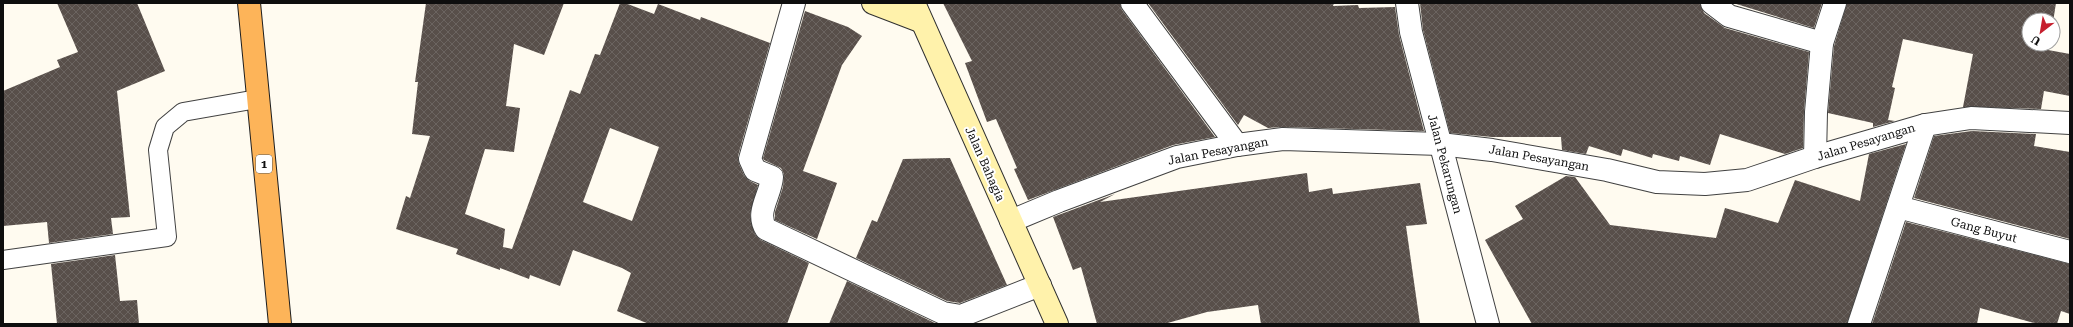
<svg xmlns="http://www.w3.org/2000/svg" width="2073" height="327" font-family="'Roboto Serif',serif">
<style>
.building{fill:url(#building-cross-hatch);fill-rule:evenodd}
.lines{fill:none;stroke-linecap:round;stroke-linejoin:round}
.service-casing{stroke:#414141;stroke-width:20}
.minor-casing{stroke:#414141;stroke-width:24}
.secondary-casing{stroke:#303030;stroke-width:24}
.trunk-casing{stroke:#1f1f1f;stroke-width:24}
.service{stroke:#fff;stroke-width:18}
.minor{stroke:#fff;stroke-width:22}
.secondary{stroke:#fff2ab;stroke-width:22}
.trunk{stroke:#fdb459;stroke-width:22}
.labels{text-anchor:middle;stroke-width:4;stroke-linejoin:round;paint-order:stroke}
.shield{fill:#fff;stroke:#565656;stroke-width:1}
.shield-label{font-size:11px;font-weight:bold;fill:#0e0e0e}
.street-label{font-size:12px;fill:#0e0e0e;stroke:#fff}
</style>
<defs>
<pattern id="building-cross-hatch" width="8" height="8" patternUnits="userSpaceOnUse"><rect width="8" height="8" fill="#584f4a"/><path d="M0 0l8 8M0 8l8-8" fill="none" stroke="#6b6460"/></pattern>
</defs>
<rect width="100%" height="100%" fill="#fffbf0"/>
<g class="building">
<path d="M57,3H137L165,71L117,91L130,217L111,218L113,234L49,243L47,222L3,226V91L60,67L57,60L78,52Z"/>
<path d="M426,3H564L544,55L514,44L506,106L520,108L514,152L485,149L465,214L505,229L503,247L512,249L570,90L580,94L595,54L600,55L620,3H625L654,14L658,4L700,20L701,17L770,43L738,156L739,164L744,175L750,181L758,185L750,215L755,234L761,240L809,263L787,324H649L617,311L631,273L622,268L573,250L560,286L530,275L529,279L500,268V270L456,254L458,249L396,229L406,196L410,198L430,136L412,134L418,82H415ZM610,128L659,147L632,221L583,202Z"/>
<path d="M943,3H1120L1122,10L1215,137L1173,145L1028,200L1014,169L1017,168L996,119L987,122L965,63L972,61Z"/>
<path d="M1148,3H1334L1333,6L1358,5L1359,8L1395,7L1399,35L1424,131L1283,127L1268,128L1244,115L1238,125Z"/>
<path d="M1420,3H1700L1704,13L1725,28L1809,52L1804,111L1803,148L1785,154L1720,134L1710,165L1680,156L1679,161L1653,154L1652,158L1623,149L1621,156L1589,146L1586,154L1562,150L1561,137H1492L1450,133L1423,30Z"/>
<path d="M1733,3H1822L1814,28Z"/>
<path d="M1847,3H2056L2053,22V20H2029V44H2049L2048,50L2070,54V96L2044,91L2041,109L1963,107L1973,54L1903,39L1892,87L1895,88L1888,120L1895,121L1873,127V123L1828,113L1834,46Z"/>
<path d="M805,11L848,27L862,36L842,65L803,171L837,183L817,239L775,220V212L783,187L784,174L781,168L764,160L763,158Z"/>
<path d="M1972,131L2036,134L2034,146L2070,152V239L1914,198L1934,136Z"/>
<path d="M1906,144L1847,324H1532L1485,240L1523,219L1515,206L1566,176L1575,177L1610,225L1716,238L1725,208L1778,223L1795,180L1860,201L1869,154Z"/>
<path d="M950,158L1007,285L960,303L947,301L856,258L872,220L877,222L903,159Z"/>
<path d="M1307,173L1309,192L1332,188L1333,194L1420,183L1427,224L1406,226L1420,324H1261L1258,305L1207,312L1164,324H1097L1081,267L1073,270L1053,217L1115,194L1100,202Z"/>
<path d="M1906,222L2070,264V314L2061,311L2057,324H2038L1980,308L1977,324H1872Z"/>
<path d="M115,255L120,301L137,300L139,324H57L51,264Z"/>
<path d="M847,281L937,324H829Z"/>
</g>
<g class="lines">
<defs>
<path id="service" d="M3,260L167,237L158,150L165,127L183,112L257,99"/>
<g id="minor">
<path d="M794,3L750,159L755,170L772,177C771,195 755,212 766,229L943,313L961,316L1040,285"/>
<path d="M1132,3L1237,145"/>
<path d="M1407,3L1411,32L1488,324"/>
<path d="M1712,3L1729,16L1822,43"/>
<path d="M1815,157L1816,112L1822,43L1835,3"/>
<path d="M1898,207L2070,252"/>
<path d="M1011,221L1059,201L1177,157L1237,145L1283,139L1440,144L1492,150L1607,170L1657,182L1705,184L1747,180L1815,157L1925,125L1971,118L2070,123"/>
<path d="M1859,324L1925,125"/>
</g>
<g id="secondary">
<path d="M873,3L920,21"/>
<path d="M914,3L1057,324"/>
</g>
<path id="trunk" d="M249,3L280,324"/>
</defs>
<use href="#service" class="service-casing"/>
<use href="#minor" class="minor-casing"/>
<use href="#secondary" class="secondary-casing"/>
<use href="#trunk" class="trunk-casing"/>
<use href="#service" class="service"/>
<use href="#minor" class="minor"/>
<use href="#secondary" class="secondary"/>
<use href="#trunk" class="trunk"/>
</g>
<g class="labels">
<rect class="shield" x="256" y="155" width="16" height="18" rx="3"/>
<g class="shield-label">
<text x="264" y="168">1</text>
</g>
<g class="street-label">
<text transform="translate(1866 142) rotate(-17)" y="4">Jalan Pesayangan</text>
<text transform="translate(1218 151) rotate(-11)" y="4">Jalan Pesayangan</text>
<text transform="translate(1539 158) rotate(10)" y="4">Jalan Pesayangan</text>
<text transform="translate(985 164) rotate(66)" y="4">Jalan Bahagia</text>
<text transform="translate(1445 164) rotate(75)" y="4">Jalan Pekarungan</text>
<text transform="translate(1984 230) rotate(15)" y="4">Gang Buyut</text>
</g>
</g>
<rect width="2073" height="327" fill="none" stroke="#0e0e0e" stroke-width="8"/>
<g transform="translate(2041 32) rotate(211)"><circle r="19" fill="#ffffff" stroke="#9f9f9f"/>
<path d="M0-3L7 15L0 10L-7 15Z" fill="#c61f2e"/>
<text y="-6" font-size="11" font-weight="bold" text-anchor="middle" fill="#0e0e0e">U</text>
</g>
</svg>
